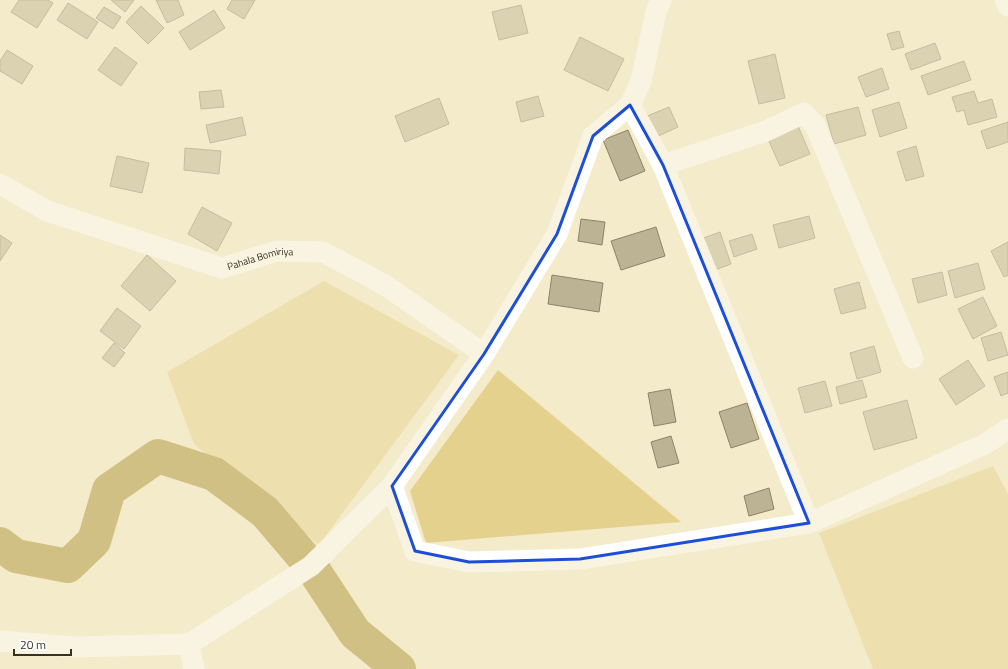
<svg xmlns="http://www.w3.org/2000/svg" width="1008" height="669" font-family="'Titillium Web',sans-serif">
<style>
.green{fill:#e4d18d}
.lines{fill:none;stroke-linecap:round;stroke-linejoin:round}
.river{stroke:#a58d2d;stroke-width:34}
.building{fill:#bcb394;stroke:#8c8466}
.street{stroke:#fff;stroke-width:21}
.marked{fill:none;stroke:#1d4ed8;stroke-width:3;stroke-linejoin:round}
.labels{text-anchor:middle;stroke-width:3;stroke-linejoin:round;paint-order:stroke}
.street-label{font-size:10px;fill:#353225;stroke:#fff}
</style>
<rect width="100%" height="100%" fill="#f4ebca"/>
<g class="green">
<path d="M324,281L459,355L319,545L194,444L167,372Z"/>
<path d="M498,370L681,522L426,543L410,491Z"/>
<path d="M993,466L1008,494V669H873L819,533Z"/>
</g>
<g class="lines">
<path class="river" d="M0,544L16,556L68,566L94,541L109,490L158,456L214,474L265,512L311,566L355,633L399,669"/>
</g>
<g class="building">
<path d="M19,0H48L53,3L37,28L11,12Z"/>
<path d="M111,0H134L125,12Z"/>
<path d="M156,0H178L184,15L167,23Z"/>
<path d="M232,0H255L244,19L227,9Z"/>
<path d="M68,3L98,22L87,39L57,20Z"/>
<path d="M521,5L528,33L499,40L492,12Z"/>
<path d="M141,6L164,28L148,44L126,22Z"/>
<path d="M104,7L121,17L113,29L96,18Z"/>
<path d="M214,10L225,28L190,50L179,32Z"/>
<path d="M899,31L904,47L892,50L887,34Z"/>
<path d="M580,37L624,59L608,91L564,70Z"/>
<path d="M935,43L941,59L911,70L905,54Z"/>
<path d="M115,47L137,63L121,86L98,70Z"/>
<path d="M7,50L33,66L22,84L0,71V61Z"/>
<path d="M775,54L785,98L759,104L748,61Z"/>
<path d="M964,61L971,80L928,95L921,76Z"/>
<path d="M882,68L889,89L866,97L858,77Z"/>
<path d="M221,90L224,107L201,109L199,92Z"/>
<path d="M974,91L978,103L992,99L997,117L968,125L964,110L957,112L952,97Z"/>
<path d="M538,96L544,116L521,122L516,102Z"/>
<path d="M439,98L449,124L405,142L395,116Z"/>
<path d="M899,102L907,128L880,137L872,110Z"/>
<path d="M669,107L678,127L654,138L645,117Z"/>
<path d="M858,107L866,135L834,144L826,115Z"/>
<path d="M242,117L246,135L210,143L206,125Z"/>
<path d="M1008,122V142L987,149L981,131Z"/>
<path d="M798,126L810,154L780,166L768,139Z"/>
<path d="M628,130L645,171L620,181L603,140Z"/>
<path d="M916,146L924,176L906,181L897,152Z"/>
<path d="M185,148L221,151L219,174L184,170Z"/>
<path d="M117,156L149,163L142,193L110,186Z"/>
<path d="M202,207L232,223L217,251L188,234Z"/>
<path d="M809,216L815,238L779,248L773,225Z"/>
<path d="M581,219L605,222L602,245L578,241Z"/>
<path d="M656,227L665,256L621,270L611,241Z"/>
<path d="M720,232L731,264L709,272L698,240Z"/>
<path d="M752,234L757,249L734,257L729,241Z"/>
<path d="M0,235L12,243L0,261Z"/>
<path d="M1008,242V275L1004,277L991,251Z"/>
<path d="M147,255L176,281L150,311L121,286Z"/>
<path d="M978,263L985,289L955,298L948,271Z"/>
<path d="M942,272L947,295L918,303L912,279Z"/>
<path d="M552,275L603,283L599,312L548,304Z"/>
<path d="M859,282L866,308L841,314L834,289Z"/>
<path d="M983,297L997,326L973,339L958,309Z"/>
<path d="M117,308L141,326L124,349L100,331Z"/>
<path d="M1001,332L1008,355L988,361L981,338Z"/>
<path d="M114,343L125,353L114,367L102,358Z"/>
<path d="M874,346L881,372L857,379L850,353Z"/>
<path d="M968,360L985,386L956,405L939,379Z"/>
<path d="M1008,372V393L1001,396L994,377Z"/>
<path d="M862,380L867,397L840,404L836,387Z"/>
<path d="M825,381L832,406L805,413L798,388Z"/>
<path d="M670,389L676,422L654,426L648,393Z"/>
<path d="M907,400L917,438L874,450L863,412Z"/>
<path d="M747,403L759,439L731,448L719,412Z"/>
<path d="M671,436L679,463L658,468L651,442Z"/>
<path d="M769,488L774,509L749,516L744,496Z"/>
</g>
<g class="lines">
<g class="street">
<path d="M1005,0L1008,6"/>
<path d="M630,105L663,165L809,523"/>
<path d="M663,165L766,131L804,113L815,125L913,358"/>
<path id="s1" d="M0,184L47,211L222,268L277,251L323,252L385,285L484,354"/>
<path d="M392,486L415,551L469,562L580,559L809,523L985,444L1008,429"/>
<path d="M0,641L76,647L189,644L194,669"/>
<path d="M189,644L311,566L392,486L484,354L557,234L593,136L630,105L641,81L656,12L661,0"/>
</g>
</g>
<path d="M0 0H1008V669H0ZM630,105L663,165L809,523L580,559L469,562L415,551L392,486L484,354L557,234L593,136Z" fill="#f4ebca" fill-opacity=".55" fill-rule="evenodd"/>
<path class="marked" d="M630,105L663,165L809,523L580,559L469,562L415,551L392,486L484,354L557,234L593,136Z"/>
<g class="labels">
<g class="street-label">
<text dy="4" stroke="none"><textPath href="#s1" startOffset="278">Pahala Bomiriya</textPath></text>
</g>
</g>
<path d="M14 649v6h57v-6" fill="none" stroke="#353225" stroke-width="2"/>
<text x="20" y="649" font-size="12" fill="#353225" stroke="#ffffff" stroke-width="3" paint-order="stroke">20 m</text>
</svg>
